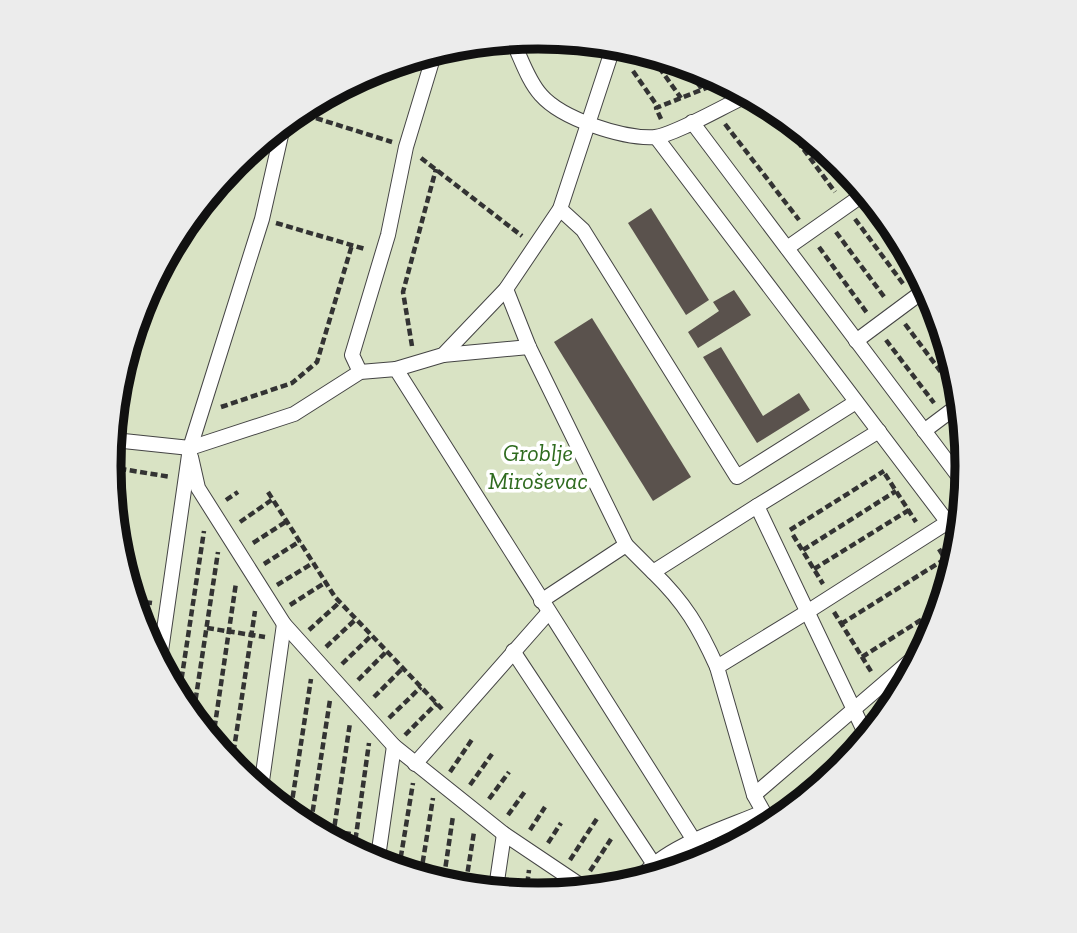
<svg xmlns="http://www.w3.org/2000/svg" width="1077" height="933" font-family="'Zilla Slab',serif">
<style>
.cemetery{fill:#d9e3c4}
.building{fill:#5a524d}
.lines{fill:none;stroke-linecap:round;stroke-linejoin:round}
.lane-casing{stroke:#444;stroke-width:16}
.path{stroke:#333;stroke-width:4.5;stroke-dasharray:7 3.5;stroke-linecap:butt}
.lane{stroke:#fff;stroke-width:14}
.labels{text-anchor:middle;stroke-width:7;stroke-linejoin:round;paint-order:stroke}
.park-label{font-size:24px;font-style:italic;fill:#2f6b1f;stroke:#fff}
.rim{fill:none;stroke:#111;stroke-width:9}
</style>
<rect width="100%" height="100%" fill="#fffdf5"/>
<circle class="cemetery" cx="539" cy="467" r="424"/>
<g class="building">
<path d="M651,208L709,300L686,315L628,223Z"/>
<path d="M734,290L751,315L698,348L688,332L719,311L713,302Z"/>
<path d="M592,318L691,477L653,501L554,342Z"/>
<path d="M721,347L763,416L799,393L810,410L757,443L703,357Z"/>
</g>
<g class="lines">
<defs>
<g id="lane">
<path d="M513,42C521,58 528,81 541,95C562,119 623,139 655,137C674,135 724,106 744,97"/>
<path d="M692,122L965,485"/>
<path d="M656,137L955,532"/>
<path d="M560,209L583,230L737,477L856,402"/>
<path d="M787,248L864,194"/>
<path d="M506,289L529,347L626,545L541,601"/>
<path d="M856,341L926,289"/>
<path d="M443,355L529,347"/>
<path d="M396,369L443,355L506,289L560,209L612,51"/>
<path d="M360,372L352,355L388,235L406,147L433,58"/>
<path d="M924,431L956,407"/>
<path d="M114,440L190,448L294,414L360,372L396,369L707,861"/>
<path d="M191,457L198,488L284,624L394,746"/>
<path d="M626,545L653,572L757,506"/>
<path d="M653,572C685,603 699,627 717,667"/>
<path d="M513,651L659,872"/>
<path d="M160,658L190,448L262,219L282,131"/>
<path d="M866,735L757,506L879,431"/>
<path d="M415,764L548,613"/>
<path d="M261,788L284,624"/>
<path d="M754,795L924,649"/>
<path d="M768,820L754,795L717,667L807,612L948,522"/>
<path d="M377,864L394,746L504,834L583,887"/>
<path d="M642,876C668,845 726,828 763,812"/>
<path d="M496,888L504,834"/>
</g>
</defs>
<use href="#lane" class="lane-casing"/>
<g class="path">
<path d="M653,59L681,98"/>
<path d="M685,66L702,89"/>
<path d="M633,71L658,107"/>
<path d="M306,115L392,142"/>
<path d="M661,119L656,108L721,82"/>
<path d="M725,124L799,220"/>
<path d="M785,124L835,192"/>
<path d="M421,158L522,236"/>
<path d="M855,219L904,285"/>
<path d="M276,223L365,249"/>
<path d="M836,232L885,298"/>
<path d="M819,247L867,313"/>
<path d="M924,312L942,336"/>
<path d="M905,324L953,388"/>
<path d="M886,340L934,403"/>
<path d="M412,346L403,292L436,169"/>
<path d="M221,407L292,383L317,362L352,245"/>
<path d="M954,430L964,443"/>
<path d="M109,467L171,477"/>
<path d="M885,474L916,522"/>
<path d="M268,492L335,597L442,709"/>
<path d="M226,500L238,492"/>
<path d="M240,522L273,499"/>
<path d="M790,530L884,471"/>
<path d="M793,535L823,584"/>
<path d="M253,543L287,521"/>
<path d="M939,549L949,565"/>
<path d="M803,550L896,491"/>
<path d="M264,564L300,541"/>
<path d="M814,569L909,510"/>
<path d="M277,585L313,563"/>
<path d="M135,601L152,603"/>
<path d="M290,605L326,582"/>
<path d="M834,612L872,673"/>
<path d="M841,624L945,559"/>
<path d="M207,628L265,637"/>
<path d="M309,630L340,602"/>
<path d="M326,647L356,619"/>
<path d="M862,657L940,608"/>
<path d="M342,664L372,635"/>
<path d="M358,680L387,651"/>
<path d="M180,689L204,531"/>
<path d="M374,697L403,668"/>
<path d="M194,710L218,552"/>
<path d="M389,718L421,687"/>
<path d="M405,735L437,703"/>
<path d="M213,738L236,583"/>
<path d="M229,762L249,764"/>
<path d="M232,762L255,611"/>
<path d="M450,772L473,738"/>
<path d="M470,785L492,754"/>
<path d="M489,799L509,772"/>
<path d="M291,808L311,679"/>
<path d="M508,815L526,790"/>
<path d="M311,822L330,700"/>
<path d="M323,830L357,835"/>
<path d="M530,830L545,807"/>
<path d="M333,836L350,723"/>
<path d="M548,843L561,823"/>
<path d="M354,850L369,743"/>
<path d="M570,860L598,817"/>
<path d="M399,868L413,783"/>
<path d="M590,871L611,839"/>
<path d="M421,873L433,798"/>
<path d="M444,877L453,816"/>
<path d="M466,882L474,832"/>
<path d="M526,894L529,870"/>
<path d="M549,894L550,885"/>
</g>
<use href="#lane" class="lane"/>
</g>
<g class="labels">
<g class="park-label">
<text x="538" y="461">Groblje<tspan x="538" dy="28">Miroševac</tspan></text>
</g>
</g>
<path d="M0 0H1077V933H0ZM121 466a417 417 0 1 1 834 0a417 417 0 1 1-834 0Z" fill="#ececec" fill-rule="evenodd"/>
<path class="rim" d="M121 466a417 417 0 1 1 834 0a417 417 0 1 1-834 0Z"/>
</svg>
